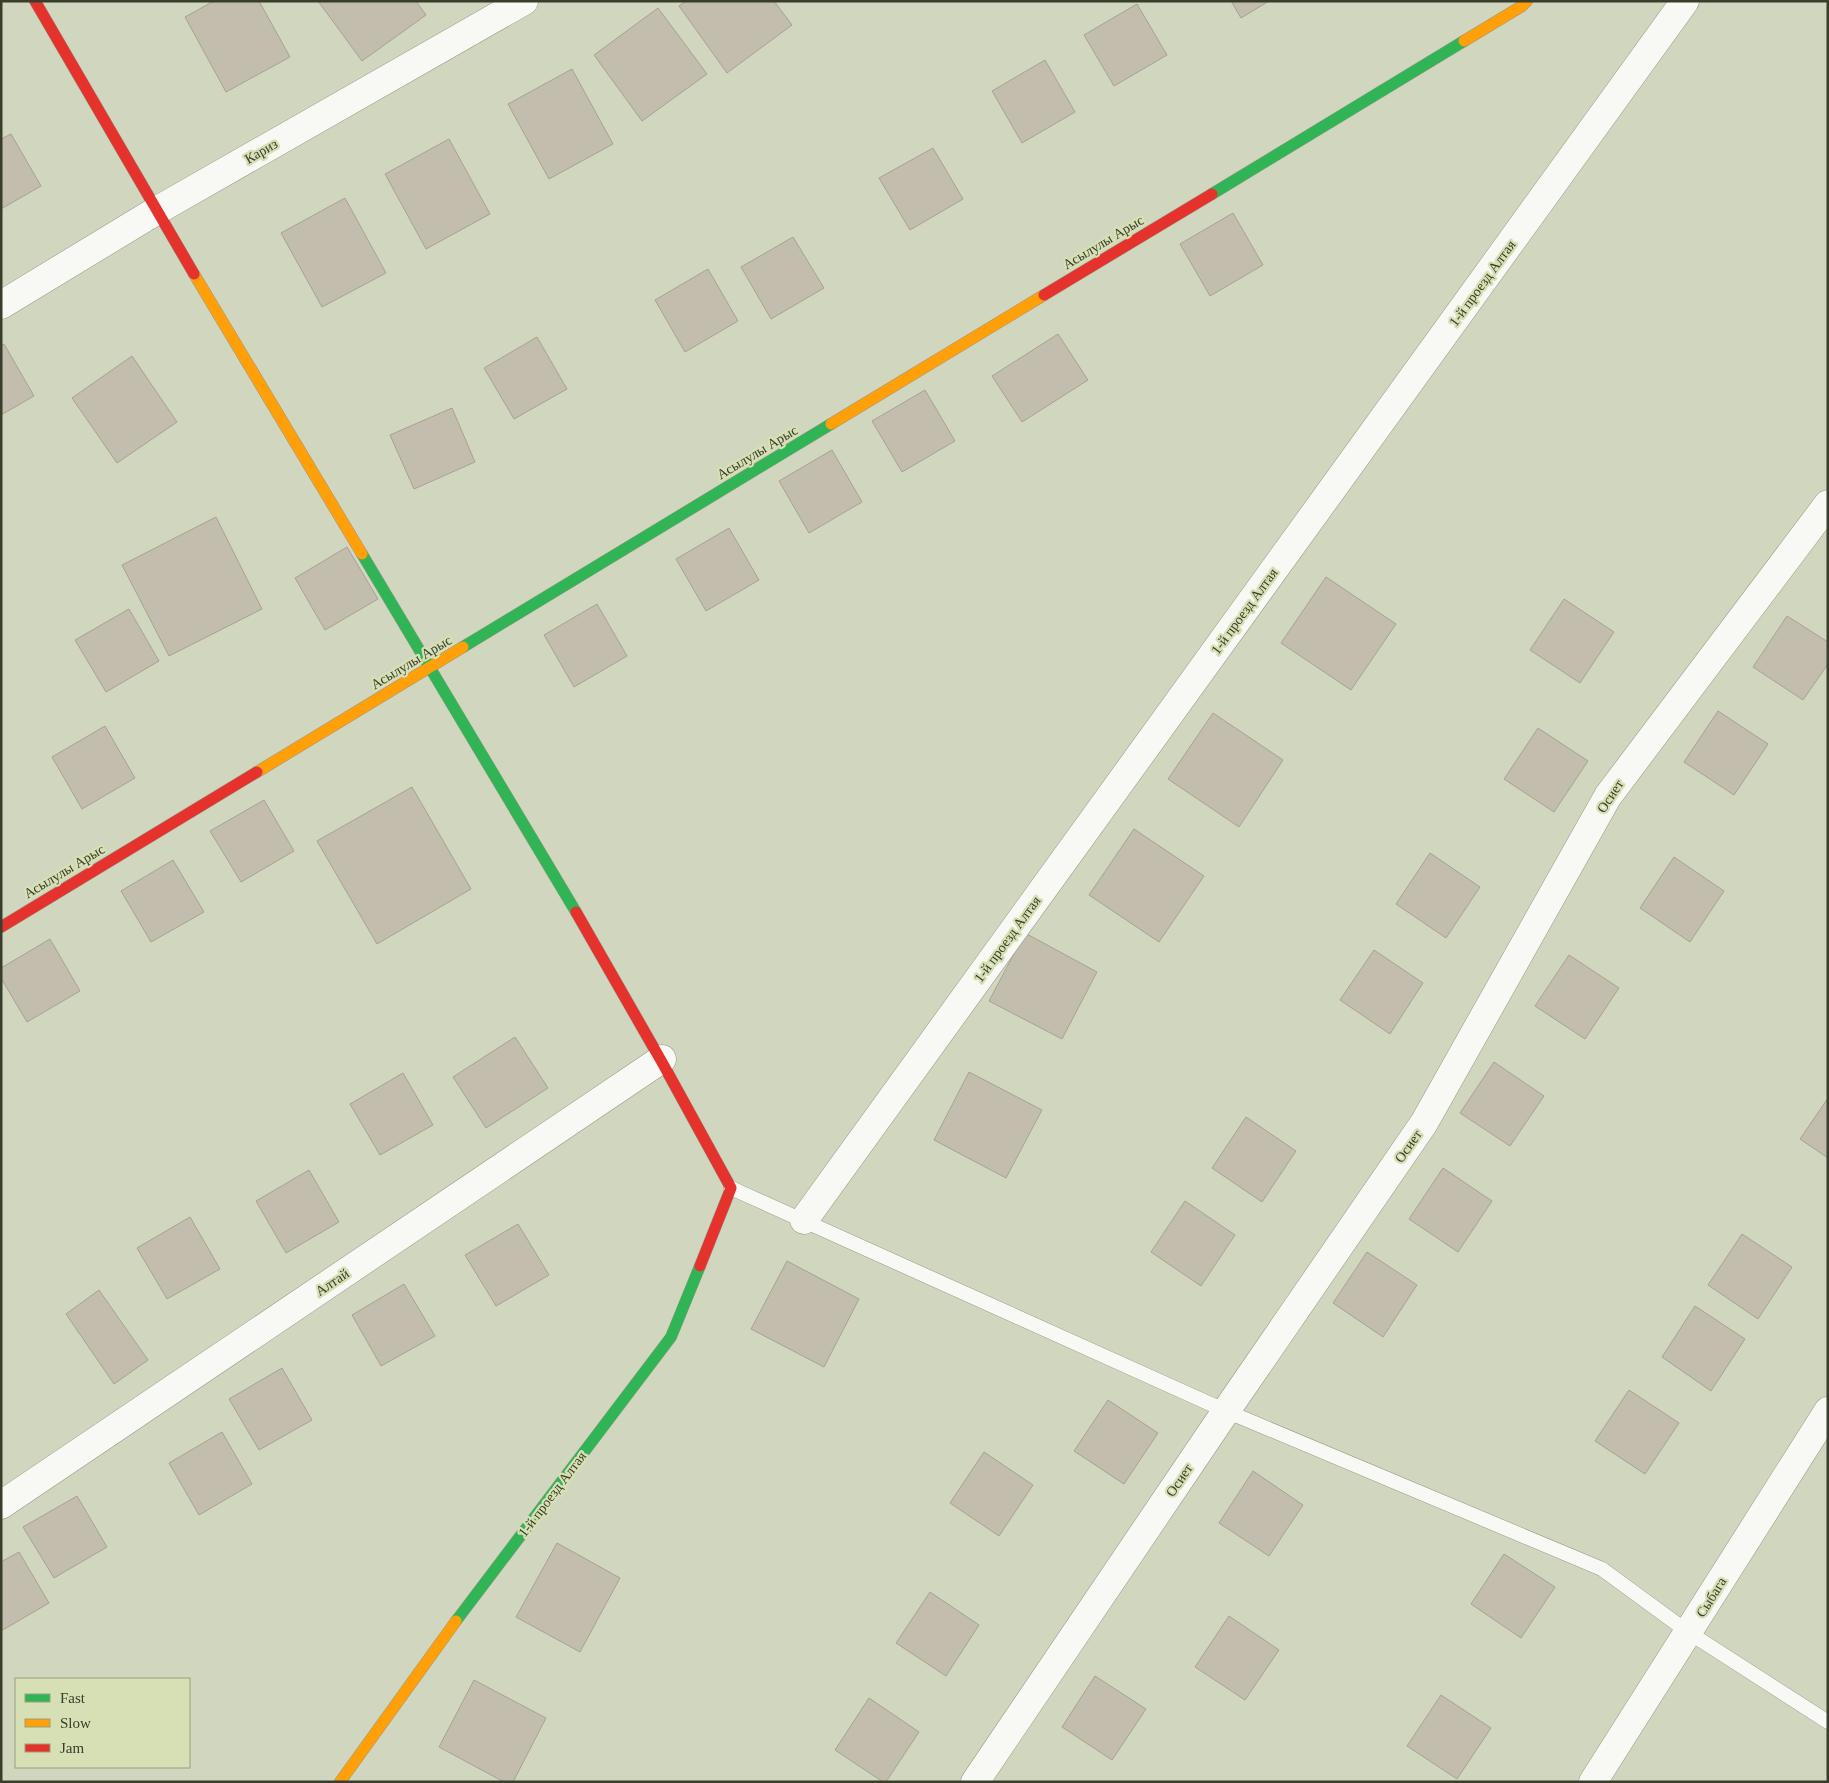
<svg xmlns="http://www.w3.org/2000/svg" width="1829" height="1783" font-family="Georgia,serif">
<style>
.building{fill:#c2bdad;stroke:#a7a291}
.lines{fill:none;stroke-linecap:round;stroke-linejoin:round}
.lane-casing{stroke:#969a86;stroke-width:15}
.street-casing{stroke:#969a86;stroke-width:29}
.fast-casing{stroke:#969a86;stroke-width:12}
.slow-casing{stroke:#969a86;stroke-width:12}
.jam-casing{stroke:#969a86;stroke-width:12}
.lane{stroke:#f8f9f5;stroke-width:14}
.street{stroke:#f8f9f5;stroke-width:28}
.fast{stroke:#30b455;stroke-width:11}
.slow{stroke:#ff9f0a;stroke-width:11}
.jam{stroke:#e5322d;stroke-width:11}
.labels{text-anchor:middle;stroke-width:4.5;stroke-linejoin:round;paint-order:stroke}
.street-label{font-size:14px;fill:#393d2b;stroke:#d7e0b4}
</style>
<rect width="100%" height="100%" fill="#d1d6be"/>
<g class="building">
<path d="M214,1H259L290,57L226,92L185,17Z"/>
<path d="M318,1H416L426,15L362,61Z"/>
<path d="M686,1H774L792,25L727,73L679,6Z"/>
<path d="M1231,1H1269L1241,18Z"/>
<path d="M1137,4L1167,55L1114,86L1084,35Z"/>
<path d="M658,8L707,74L642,121L594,55Z"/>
<path d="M1045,60L1075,112L1022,143L992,91Z"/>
<path d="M572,69L613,144L549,179L508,104Z"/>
<path d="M11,134L41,186L1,209V139Z"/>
<path d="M449,139L490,214L426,249L385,174Z"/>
<path d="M933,148L963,199L910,230L879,178Z"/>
<path d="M345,198L386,273L322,307L281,233Z"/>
<path d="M1233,213L1263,265L1210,296L1180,244Z"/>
<path d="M793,237L824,288L771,319L741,267Z"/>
<path d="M708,269L738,321L685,352L655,300Z"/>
<path d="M1058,334L1088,380L1022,422L992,376Z"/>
<path d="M537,337L567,389L514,419L484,368Z"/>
<path d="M4,344L34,396L1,415V346Z"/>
<path d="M132,356L177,422L117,463L72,398Z"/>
<path d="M925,390L955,441L902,472L872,421Z"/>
<path d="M452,408L475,462L414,489L390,435Z"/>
<path d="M832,450L862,502L809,533L779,481Z"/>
<path d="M216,517L262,609L169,656L122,565Z"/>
<path d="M729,528L759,580L706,611L676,559Z"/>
<path d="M347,547L378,599L325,630L295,578Z"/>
<path d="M1326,577L1396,624L1351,690L1281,643Z"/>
<path d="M1564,599L1614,632L1580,683L1530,650Z"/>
<path d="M597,604L627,656L574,687L544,635Z"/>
<path d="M129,609L159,661L106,692L75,640Z"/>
<path d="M1787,616L1828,642V664L1803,700L1753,667Z"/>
<path d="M1718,711L1768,744L1734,795L1684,762Z"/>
<path d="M1213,713L1283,760L1239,827L1168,779Z"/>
<path d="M105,726L135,778L82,809L52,757Z"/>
<path d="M1538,728L1588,761L1554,812L1504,779Z"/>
<path d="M412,787L471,889L377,944L317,841Z"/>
<path d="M264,800L294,851L241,882L210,831Z"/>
<path d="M1134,829L1204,876L1159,942L1089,895Z"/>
<path d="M1430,853L1480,887L1446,938L1396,904Z"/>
<path d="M1674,857L1724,891L1690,942L1640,908Z"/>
<path d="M173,860L204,912L151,942L121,891Z"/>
<path d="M1025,933L1097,972L1062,1039L989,1001Z"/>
<path d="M50,939L80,991L27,1022L1,978V968Z"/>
<path d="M1374,950L1423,983L1390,1034L1340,1000Z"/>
<path d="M1569,955L1619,988L1585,1039L1535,1006Z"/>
<path d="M515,1037L548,1088L486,1128L453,1077Z"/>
<path d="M1494,1062L1544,1096L1510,1146L1460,1113Z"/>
<path d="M969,1072L1042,1110L1006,1178L934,1140Z"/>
<path d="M403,1073L433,1125L380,1155L350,1104Z"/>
<path d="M1828,1098V1158L1800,1139Z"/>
<path d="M1246,1117L1296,1151L1262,1202L1212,1168Z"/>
<path d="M1443,1168L1492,1201L1458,1252L1409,1219Z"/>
<path d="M309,1170L339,1222L286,1253L256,1201Z"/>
<path d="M1185,1201L1235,1235L1201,1286L1151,1252Z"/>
<path d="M190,1217L220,1269L167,1299L137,1248Z"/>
<path d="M518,1224L549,1275L496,1306L465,1255Z"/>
<path d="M1742,1234L1792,1267L1758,1319L1708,1285Z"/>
<path d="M1367,1252L1417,1285L1383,1337L1333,1303Z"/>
<path d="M787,1261L859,1299L824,1367L751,1329Z"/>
<path d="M404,1284L435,1336L381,1366L352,1315Z"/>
<path d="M99,1290L148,1360L114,1384L66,1314Z"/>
<path d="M1695,1306L1745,1339L1711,1391L1662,1357Z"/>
<path d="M282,1368L312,1420L259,1450L229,1399Z"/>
<path d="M1629,1390L1679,1423L1645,1474L1595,1441Z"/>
<path d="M1108,1400L1158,1433L1124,1484L1074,1451Z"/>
<path d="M222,1432L252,1484L199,1515L169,1463Z"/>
<path d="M984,1452L1033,1485L999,1536L950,1503Z"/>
<path d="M1253,1471L1303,1505L1269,1556L1219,1523Z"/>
<path d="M77,1496L107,1547L54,1578L23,1527Z"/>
<path d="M557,1543L620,1578L580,1652L516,1617Z"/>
<path d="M19,1552L49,1603L1,1631V1562Z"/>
<path d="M1504,1554L1555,1587L1521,1638L1471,1604Z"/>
<path d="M930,1592L979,1625L946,1676L896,1643Z"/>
<path d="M1229,1616L1279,1650L1245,1700L1195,1667Z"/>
<path d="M1095,1676L1146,1709L1112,1760L1062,1727Z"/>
<path d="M474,1680L546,1718L513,1782H504L439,1747Z"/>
<path d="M1441,1695L1491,1728L1457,1779L1407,1746Z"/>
<path d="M869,1698L919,1732L886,1782H883L835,1750Z"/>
</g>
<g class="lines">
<defs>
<path id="lane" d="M731,1188L1226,1411L1602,1569L1688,1632L1828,1722"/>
<g id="street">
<path d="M1,305L156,211L524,1"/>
<path d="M804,1220L1685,1"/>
<path d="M1,1505L662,1059"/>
<path d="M975,1782L1226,1411L1424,1123L1608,796L1828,504"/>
<path d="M1593,1782L1828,1411"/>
</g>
<g id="fast">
<path d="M1212,194L1464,41"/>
<path d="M362,554L576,912"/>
<path d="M463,647L831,424"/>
<path d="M456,1621L671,1337L700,1266"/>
</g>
<g id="slow">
<path d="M1464,41L1522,6L1527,1"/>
<path d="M194,274L362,554"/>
<path d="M831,424L1044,295"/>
<path d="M257,772L463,647"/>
<path d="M340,1782L456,1621"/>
</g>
<g id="jam">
<path d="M35,1L194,274"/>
<path d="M1044,295L1212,194"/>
<path d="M576,912L663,1064L731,1188L700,1266"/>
<path d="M1,927L257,772"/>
</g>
</defs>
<use href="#lane" class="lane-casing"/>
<use href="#street" class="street-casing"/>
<use href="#fast" class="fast-casing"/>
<use href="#slow" class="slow-casing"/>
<use href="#jam" class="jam-casing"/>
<use href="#lane" class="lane"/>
<use href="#street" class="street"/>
<use href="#fast" class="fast"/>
<use href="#slow" class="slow"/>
<use href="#jam" class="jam"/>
</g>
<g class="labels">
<g class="street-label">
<text transform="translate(261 151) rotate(-30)" y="5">Кариз</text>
<text transform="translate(1103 242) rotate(-31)" y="5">Асылулы Арыс</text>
<text transform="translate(1482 283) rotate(-54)" y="5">1-й проезд Алтая</text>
<text transform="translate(757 452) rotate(-31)" y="5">Асылулы Арыс</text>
<text transform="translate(1244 611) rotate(-54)" y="5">1-й проезд Алтая</text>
<text transform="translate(411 662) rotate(-31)" y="5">Асылулы Арыс</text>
<text transform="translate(1610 796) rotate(-57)" y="5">Осиет</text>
<text transform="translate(64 871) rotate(-31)" y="5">Асылулы Арыс</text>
<text transform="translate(1007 939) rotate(-54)" y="5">1-й проезд Алтая</text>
<text transform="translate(1408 1146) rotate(-55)" y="5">Осиет</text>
<text transform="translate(332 1282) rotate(-34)" y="5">Алтай</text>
<text transform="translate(1179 1480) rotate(-56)" y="5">Осиет</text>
<text transform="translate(552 1494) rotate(-53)" y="5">1-й проезд Алтая</text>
<text transform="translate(1711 1597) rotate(-58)" y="5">Сыбага</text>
</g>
</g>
<rect width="1829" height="1783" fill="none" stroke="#393d2b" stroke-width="5"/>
<rect x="15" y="1678" width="175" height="90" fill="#d7e0b4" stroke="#989f7d"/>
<rect x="25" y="1694" width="25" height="8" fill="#30b455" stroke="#989f7d"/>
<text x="60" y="1703" font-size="15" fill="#393d2b">Fast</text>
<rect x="25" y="1719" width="25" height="8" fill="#ff9f0a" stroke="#989f7d"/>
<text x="60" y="1728" font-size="15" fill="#393d2b">Slow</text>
<rect x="25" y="1744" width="25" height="8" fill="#e5322d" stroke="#989f7d"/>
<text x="60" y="1753" font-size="15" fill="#393d2b">Jam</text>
</svg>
